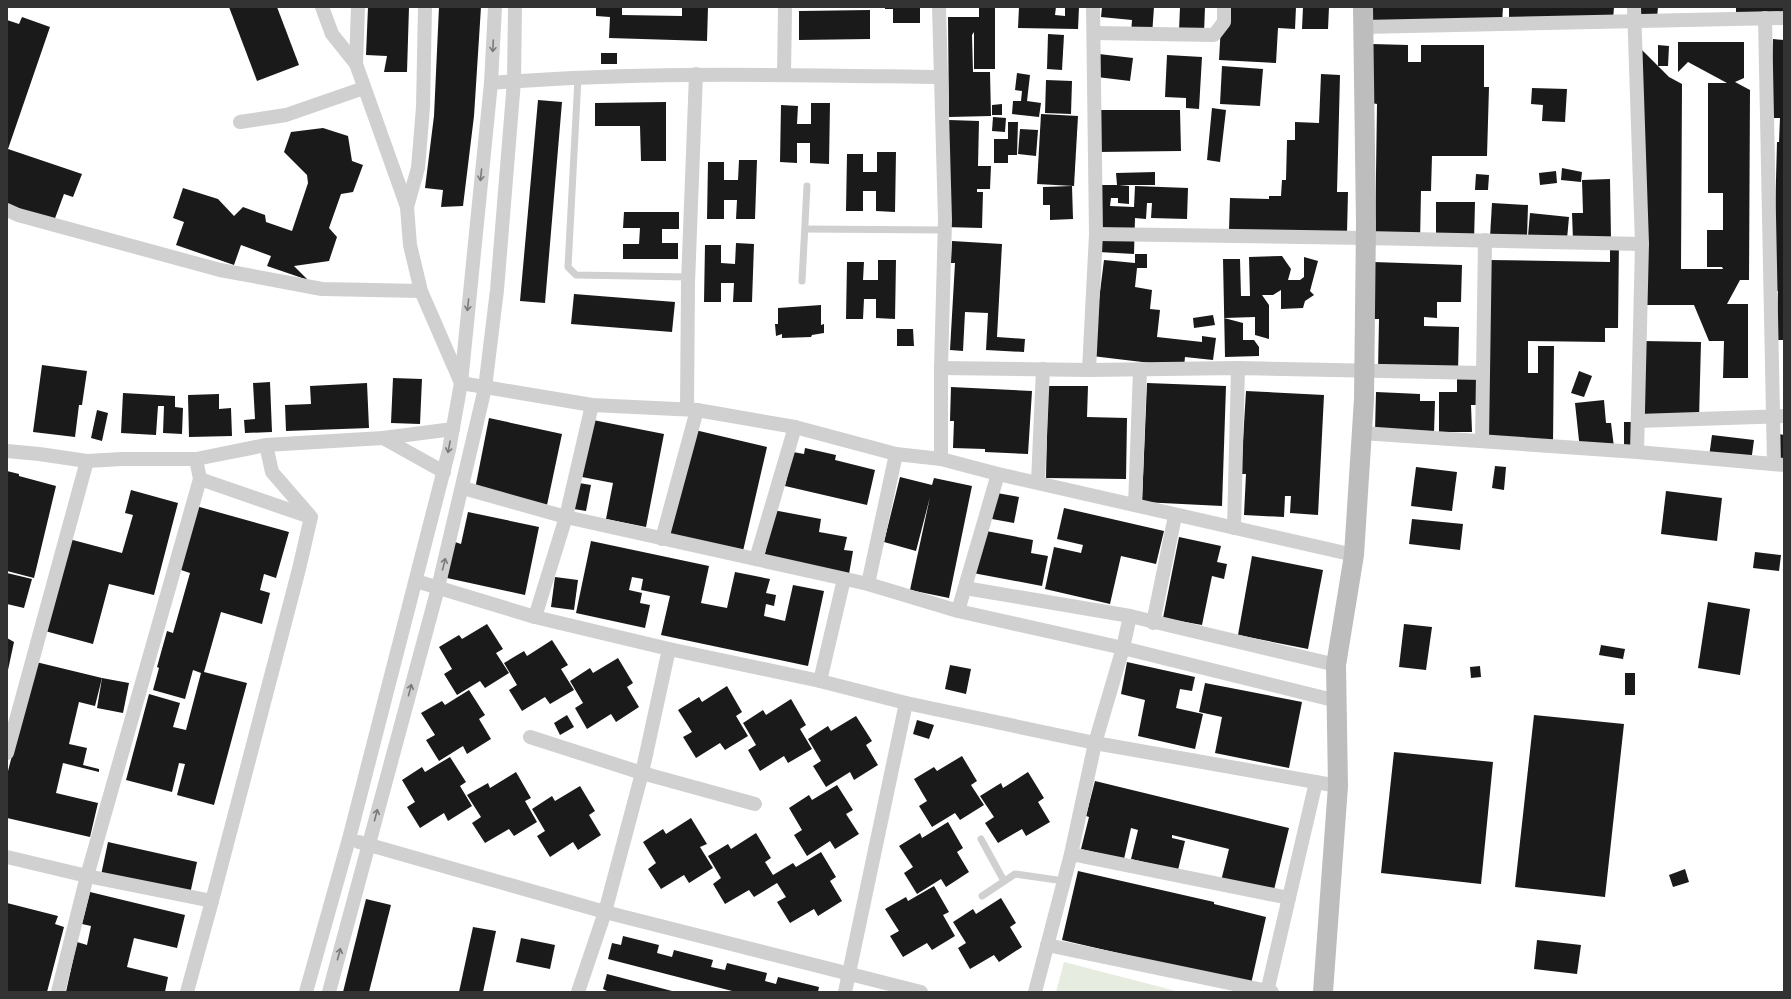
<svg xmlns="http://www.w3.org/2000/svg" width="1791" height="999" font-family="'Roboto Condensed',sans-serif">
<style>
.green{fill:#e6ecdf}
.building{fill:#1a1a1a}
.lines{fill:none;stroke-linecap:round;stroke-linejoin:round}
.lane{stroke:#d0d0d0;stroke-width:7}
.street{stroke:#d0d0d0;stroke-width:14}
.secondary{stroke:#bdbdbd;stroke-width:20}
.oneway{stroke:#7a7a7a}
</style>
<rect width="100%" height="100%" fill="#fff"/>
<path class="green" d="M1064,962L1180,992H1056Z"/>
<g class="building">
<path d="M229,7H277L299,65L257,81Z"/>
<path d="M368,7H409L407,72H384L387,56L366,55Z"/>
<path d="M439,7H481L474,116L463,206L441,207L443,190L425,188L434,116Z"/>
<path d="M596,7H622V15L682,16V7H708L707,41L609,38L610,17L596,16Z"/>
<path d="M885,7H920V23H893V9H885Z"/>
<path d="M979,7H995V69H974V32L972,35L973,72H990L991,116L949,117L948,17H979Z"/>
<path d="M1019,7H1056L1055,15L1065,16V7H1079L1078,29L1018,28Z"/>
<path d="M1102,7H1154L1152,35L1131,34L1132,20L1101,17Z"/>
<path d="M1180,7H1205L1204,33L1179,31Z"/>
<path d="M1222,7H1296L1295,29L1278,28L1276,63L1219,60Z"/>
<path d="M1303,7H1329L1328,29H1302Z"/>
<path d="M1370,7H1503L1502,24L1369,20Z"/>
<path d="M1509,7H1614L1613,20L1509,21Z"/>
<path d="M1634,7H1658L1657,18L1633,15Z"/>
<rect x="1736" y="7" width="48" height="7"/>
<path d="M870,10V39L799,40V11Z"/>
<path d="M22,17L50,27L8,149L82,174L73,197L64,194L54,221L7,204V20L19,24Z"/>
<path d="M1048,34L1064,35L1062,70L1047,69Z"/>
<path d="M1773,39L1784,40V340H1776L1778,291H1773L1777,142H1779L1780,118H1770Z"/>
<path d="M1678,42H1744V78L1735,82L1750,90L1749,280H1740L1727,304H1748V378H1723L1724,341H1709L1694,305H1641L1642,50L1669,77L1682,84L1681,269H1723L1722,267H1707V230H1723V193H1708V83H1727L1688,62L1678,72Z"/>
<path d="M1372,44L1408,45V62H1421V45H1484V87H1489L1487,156H1432L1431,191H1421L1420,243H1375L1377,104L1371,103Z"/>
<path d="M1658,45L1669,46L1668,66H1658Z"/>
<rect x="601" y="53" width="16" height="11"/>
<path d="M1099,54L1133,58L1130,81L1097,77Z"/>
<path d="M1167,55L1202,57L1199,109L1186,108V98L1165,97Z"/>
<path d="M1222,66L1263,69L1260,106L1220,104Z"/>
<path d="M1017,73L1030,75L1027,101L1041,103L1039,117L1012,114L1013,101H1021L1022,91L1015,90Z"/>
<path d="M1321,74L1340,75L1337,192H1348L1347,233L1229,230L1230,198L1269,199V196H1281L1282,180H1286L1287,140H1295V122L1319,123Z"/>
<path d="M1046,80L1072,81L1071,114L1045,113Z"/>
<path d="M1532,88L1567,89L1565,122L1542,121L1543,105L1531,104Z"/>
<path d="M538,100L562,102L545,303L520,301Z"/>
<path d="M666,102V161H641L640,126H595V103Z"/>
<path d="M811,103H830L829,164L810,163V143H797V163L780,162L781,105L798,106L797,124H811Z"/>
<path d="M1002,104V115H992V105Z"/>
<path d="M1212,108L1226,110L1220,162L1207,160Z"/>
<path d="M1097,110H1180L1181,151L1097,152Z"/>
<path d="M1041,114L1078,116L1074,186L1037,184Z"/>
<path d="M993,117L1006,118L1005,132L992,131Z"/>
<path d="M949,120L979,121L978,166H991L990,189H977V192H983L982,228L945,227Z"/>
<path d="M1008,122H1018L1017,155H1008V163H994V139H1008Z"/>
<path d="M323,128L348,136L352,161L363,165L353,192L341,194L329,228L337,237L329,261L294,266L308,280L267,266L271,256L241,245L234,265L176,245L184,222L173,218L183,188L218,199L234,216L243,207L265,215L266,222L292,231L308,183L307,175L284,152L291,132Z"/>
<path d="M1020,129L1038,130L1036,156L1018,154Z"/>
<path d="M877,152H896L895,212L876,211V191H863V211H846L847,154H863V172H877Z"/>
<path d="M739,160H757L755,219H736L737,200H724V219H707L708,162H724V180H738Z"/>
<path d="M1562,168L1582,172L1581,182L1561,180Z"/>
<path d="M1556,171L1557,183L1540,185L1539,173Z"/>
<path d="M1155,172V185H1119L1129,186V204L1118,203V198H1111L1110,206L1134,207L1135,186L1188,188L1187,219L1151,218L1152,203H1147L1146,219L1135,218L1134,254L1099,252L1102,185H1117L1116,173Z"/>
<path d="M1476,174L1489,175L1488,190H1475Z"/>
<path d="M1610,179L1611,239H1619L1618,328H1605V342L1528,341V373H1538V346H1554L1553,443L1488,442L1489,260L1610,262V239L1573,240L1572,213H1583L1582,180Z"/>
<path d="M1072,186L1073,219L1050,220V205H1043V187Z"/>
<path d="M1436,202H1475L1474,242L1436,241Z"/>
<path d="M1492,203L1528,205L1527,238L1490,237Z"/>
<path d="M624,212H679V229H662V243H678V259H623V244H639L640,228H623Z"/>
<path d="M1530,213L1569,217L1567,239L1528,236Z"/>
<path d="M952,241L1002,244L997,337L1025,339L1024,352L986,350L988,313L965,312L963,351L950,350L955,263H951Z"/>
<path d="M736,243L754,244L752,302H733L734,283H721V302H704L705,245H721V263L735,264Z"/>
<path d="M1135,254H1147V268H1137L1135,287L1152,290L1150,309L1160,310L1157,337L1202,342V336L1216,338L1213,360L1185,357L1184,367L1092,356L1104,260L1135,263Z"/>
<path d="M1282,256L1291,269L1288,280H1300L1304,277V257L1318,261L1310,291L1314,295L1305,301L1303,308L1281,309V290L1273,295H1262L1269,305V339L1255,335V317L1224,318L1243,323V340H1254L1259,347V356L1225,357L1223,259H1240L1241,296H1250L1249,257Z"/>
<path d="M878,260H896L895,319L876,318V299H864L863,319H846L847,262H864L863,280H878Z"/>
<path d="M1373,262L1462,265L1461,302H1437V318L1424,317V326L1459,327L1458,373L1378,371L1379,319H1372Z"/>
<path d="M574,294L675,302L672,332L571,324Z"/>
<path d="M821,305V325L824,324V333L812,335L811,337L782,338V334L776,336L775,324H778V308Z"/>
<path d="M1213,315L1215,325L1194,328L1193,318Z"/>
<path d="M897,329H913L914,346H897Z"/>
<path d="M1643,341L1701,342L1699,419H1642Z"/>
<path d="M42,365L87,371L82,405H79L75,437L33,432Z"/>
<path d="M1579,371L1592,376L1584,397L1571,393Z"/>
<path d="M1457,377H1485L1481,405H1471L1472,432H1439V392H1457Z"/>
<path d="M393,378L422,379L420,424L391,423Z"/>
<path d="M270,382L272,432L245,433L244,420L255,419L253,383Z"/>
<path d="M367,383L369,428L286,431L285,405L311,404L310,386Z"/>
<path d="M1147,383L1226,386L1222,506L1142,502Z"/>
<path d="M1048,386H1088L1087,417L1127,418L1126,479L1046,478Z"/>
<path d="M951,387L1032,391L1028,454L985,452V449L953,448L954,421H950Z"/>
<path d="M1246,391L1324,395L1318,515L1290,513L1291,496H1285L1284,517L1244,515L1246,474H1241Z"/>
<path d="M1376,392L1420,394V401H1435L1434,433L1375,431Z"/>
<path d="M123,393L175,396V407L183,408L182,434L163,433L164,406H158L156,435L121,433Z"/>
<path d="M219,394V409L231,408L232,436L189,437L188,395Z"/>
<path d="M1604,400L1606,423H1611L1614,447L1580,450L1575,403Z"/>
<path d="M97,410L108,413L102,441L91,438Z"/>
<path d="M489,418L562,434L547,505L475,489Z"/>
<path d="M593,420L664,434L646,527L606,519L613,483L582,477Z"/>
<rect x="1624" y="422" width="18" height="31"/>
<path d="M695,430L767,447L743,551L668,534Z"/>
<path d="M1779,434L1784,435V463H1777Z"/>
<path d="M1712,435L1754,440L1751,462L1709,457Z"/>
<path d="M805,448L836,455L835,460L875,470L867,505L785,486L793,452L804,454Z"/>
<path d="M1495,466L1506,467L1504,490L1492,488Z"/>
<path d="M1416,467L1457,472L1452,511L1411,506Z"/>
<path d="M7,471L19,474V476L56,486L34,578L7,571Z"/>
<path d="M900,477L932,485L934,478L972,486L949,598L910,590L930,497L916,551L884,542Z"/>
<path d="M579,483L591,485L586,511L574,509Z"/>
<path d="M131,490L178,503L154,595L109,584L93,644L45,631L69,539L122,553L133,515L125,513Z"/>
<path d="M1666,491L1722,498L1717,541L1661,534Z"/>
<path d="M997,493L1019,497L1014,523L992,519Z"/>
<path d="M196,506L289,532L276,578L264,574L260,590L270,593L262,624L221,612L204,672L247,683L214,805L177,795L185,764L179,763L172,792L126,780L149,694L180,703L173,727L186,730L201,673L193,670L185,699L153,690L159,668L157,667L167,631L173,633L190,573L178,569Z"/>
<path d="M1064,508L1164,531L1156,564L1121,556L1110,604L1045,589L1054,547L1081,553L1083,545L1057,539Z"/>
<path d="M773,510L821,519L819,532L847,537L844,550L853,551L849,574L764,559Z"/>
<path d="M468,512L539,527L525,595L447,578L455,542L461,544Z"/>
<path d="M1412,519L1463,524L1460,550L1409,544Z"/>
<path d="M981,530L1033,540L1031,553L1048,556L1042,586L973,573Z"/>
<path d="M1179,537L1221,546L1217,562L1227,564L1224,579L1212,576L1202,625L1163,618Z"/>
<path d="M591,541L709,566L701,603L727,608L735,572L770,579L766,593L776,595L774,606L766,604L764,616L785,621L793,585L824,591L808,666L661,635L670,596L641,590L643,579L632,577L629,590L642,593L640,603L650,605L645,628L576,613Z"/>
<path d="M1755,552L1781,555L1779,571L1753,568Z"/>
<path d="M1252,556L1323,570L1308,649L1238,635Z"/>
<path d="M7,573L32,579L24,608L7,604Z"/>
<path d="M555,577L578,580L574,610L551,607Z"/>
<path d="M1708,602L1750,609L1740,675L1698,668Z"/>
<path d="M487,624L503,649L496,653L509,673L485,688L480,681L457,695L444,674L452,669L439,647L459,635L462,639Z"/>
<path d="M1404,624L1432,627L1426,670L1399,667Z"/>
<path d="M7,638L14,642L8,670H7Z"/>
<path d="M552,640L568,665L561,669L574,690L550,704L545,697L522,711L509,690L517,685L504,663L524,651L527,656Z"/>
<path d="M1601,645L1625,649L1623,659L1599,655Z"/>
<path d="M618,658L633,683L627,687L639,707L616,722L611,714L587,729L575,708L583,703L570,681L590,668L593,673Z"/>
<path d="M36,662L102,678L95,706L79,702L69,744L87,748L83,765L99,769V772L63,763L56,793L98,803L90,837L7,818V775Z"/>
<path d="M1127,662L1195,677L1192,691L1180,689L1176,708L1203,714L1195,749L1138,736L1145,700L1121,694Z"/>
<path d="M950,665L971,669L966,694L945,689Z"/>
<path d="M1480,666L1481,677L1471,678L1470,667Z"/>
<rect x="1625" y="673" width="10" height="22"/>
<path d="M102,678L129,683L123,713L97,708Z"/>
<path d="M1205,683L1302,702L1289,768L1215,753L1222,717L1199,712Z"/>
<path d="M727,686L742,712L736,716L748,736L725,750L720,743L696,758L683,737L692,732L678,710L699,697L702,702Z"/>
<path d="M469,690L485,715L479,719L491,739L467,754L463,746L439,761L426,740L435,735L421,713L442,701L445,705Z"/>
<path d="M791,699L806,725L800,729L812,749L788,763L784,756L760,771L748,750L756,745L743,723L763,710L766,715Z"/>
<path d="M567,715L574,727L560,735L554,723Z"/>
<path d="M1534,715L1624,724L1605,897L1515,887Z"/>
<path d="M856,716L872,741L866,745L878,765L854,780L850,772L826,787L813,766L821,761L808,739L828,726L831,731Z"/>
<path d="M917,720L934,725L929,739L913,734Z"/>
<path d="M1394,752L1493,762L1481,884L1381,873Z"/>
<path d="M962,756L977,781L971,785L984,805L960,820L955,813L932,827L919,806L927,801L914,779L934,767L937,771Z"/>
<path d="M450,757L466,782L460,786L472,806L448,821L444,813L420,828L407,807L415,802L402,780L422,767L425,772Z"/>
<path d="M516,772L531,798L525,801L537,822L514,836L509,829L485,843L472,823L481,817L467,795L488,783L490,788Z"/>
<path d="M1028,772L1044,798L1038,802L1050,822L1026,836L1022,829L998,843L985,823L994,817L980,796L1001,783L1003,788Z"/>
<path d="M1095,781L1289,828L1272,898L1220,885L1229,849L1172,835V838L1185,841L1178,870L1131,859L1138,830L1131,828L1124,859L1081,849L1089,817L1086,816Z"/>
<path d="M837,785L853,810L846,814L859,834L835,849L830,841L807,856L794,835L802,830L789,808L809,795L812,800Z"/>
<path d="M580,786L595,811L589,815L601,835L578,850L573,842L550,857L537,836L545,831L532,809L552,796L555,801Z"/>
<path d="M691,818L707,844L700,847L713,868L689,883L684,875L661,889L648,869L656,863L643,842L663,829L666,834Z"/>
<path d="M948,822L963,848L957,852L969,872L946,887L941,879L917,894L904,873L913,867L899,846L920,833L922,838Z"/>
<path d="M756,833L771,858L765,862L773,875L793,863L796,867L821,852L836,877L830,881L842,901L818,916L814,909L790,923L777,902L786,897L777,883L754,897L749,890L725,904L713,884L721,878L708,856L728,844L731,849Z"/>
<path d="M108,842L197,862L190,894L101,875Z"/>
<path d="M1685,869L1689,882L1673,887L1669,875Z"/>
<path d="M1078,871L1214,902V904L1266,917L1251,984L1062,940Z"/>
<path d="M934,886L949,912L943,915L955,936L932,950L927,943L903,957L890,936L899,931L885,909L906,897L908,901Z"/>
<path d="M90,892L185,915L177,948L134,938L127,967L168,977L165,992H66L77,942L87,945L91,926L82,924Z"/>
<path d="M1001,898L1016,923L1010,927L1022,947L999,962L994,955L970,969L958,948L966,943L953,922L973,909L976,914Z"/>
<path d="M366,899L391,905L369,992H343Z"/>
<path d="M7,903L58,916L55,924L64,927L47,992H7Z"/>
<path d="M473,927L496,931L483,992H459Z"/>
<path d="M623,936L659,945L657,953L672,957L674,950L713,960L711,967L725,970L727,963L767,973L765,981L776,984L778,977L819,987L818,992H736L608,959L612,943L621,945Z"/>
<path d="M521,938L555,945L550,969L516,962Z"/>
<path d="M1537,940L1581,945L1577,974L1534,969Z"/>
<path d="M607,974L672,991V992H609L603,989Z"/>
</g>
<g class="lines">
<g class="lane">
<path d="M578,78L568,267L576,275L688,277"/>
<path d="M805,229L945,230"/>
<path d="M802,281L807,186"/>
<path d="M981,839L1004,881"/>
<path d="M982,896L1015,874L1064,881"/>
</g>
<g class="street">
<path d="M322,7L332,34L356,64"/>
<path d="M358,7L356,64L407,207L410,245L421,291L461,383L592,405L697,410L795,427L896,454L941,459L998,474L1354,555"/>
<path d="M939,7L945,220L941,368V459"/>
<path d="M1634,7L1642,244L1637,452"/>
<path d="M1765,18L1774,464"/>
<path d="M1363,27L1784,18"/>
<path d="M1094,33L1214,35L1224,22V7"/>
<path d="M784,75L785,7"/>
<path d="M491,83C640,71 790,75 940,77"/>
<path d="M240,122L286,115L364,88"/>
<path d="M407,207L418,168L423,107L425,7"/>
<path d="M7,210L18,215L220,270L322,289L421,291"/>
<path d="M1096,234L1366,238L1642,244"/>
<path d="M941,368L1089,370L1238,368L1483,373"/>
<path d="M1089,370L1096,234L1093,7"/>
<path d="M687,409L688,283L696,74"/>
<path d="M1638,421L1784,416"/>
<path d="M1362,433L1637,452L1784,465"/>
<path d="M383,438L444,472"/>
<path d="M1482,441L1485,240"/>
<path d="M7,451L39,454L87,461L122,459H196L266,445L383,438L453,429"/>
<path d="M200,479L310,517"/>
<path d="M1038,482L1043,369"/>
<path d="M463,488L566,517L868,584L958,611L1123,648L1337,701"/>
<path d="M1135,505L1140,370"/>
<path d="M1234,528L1238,368"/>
<path d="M662,539L697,410"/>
<path d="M756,559L795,427"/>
<path d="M416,581L535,617L669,649L820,681L906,703L1095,743L1338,786"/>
<path d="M868,584L896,454"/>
<path d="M965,588L1130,616L1336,665"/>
<path d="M958,611L998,474"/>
<path d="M535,617L566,517L592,405"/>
<path d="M1153,623L1175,516"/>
<path d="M820,681L844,579"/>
<path d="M530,737L642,773L755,804"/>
<path d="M7,753L87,461"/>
<path d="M359,842L605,912L921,992"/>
<path d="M1071,854L1289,898"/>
<path d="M7,857L87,876L212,901"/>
<path d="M1047,945L1272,992"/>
<path d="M58,992L87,876L200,479L196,459"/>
<path d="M187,992L212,901L299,569L311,517L272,472L266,445"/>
<path d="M306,992L349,839L449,450L461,383L491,83L495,7"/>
<path d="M329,992L438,588L485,388L497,290L514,81L515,7"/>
<path d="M578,992L605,912L642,773L669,649"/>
<path d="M845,992L906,703"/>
<path d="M1035,992L1071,854L1095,743L1123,648L1130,616"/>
<path d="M1267,992L1316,782"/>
</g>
<path class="secondary" d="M1323,992L1338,786L1336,665L1354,555L1364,399L1366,224L1363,7"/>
</g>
<defs><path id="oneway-shaft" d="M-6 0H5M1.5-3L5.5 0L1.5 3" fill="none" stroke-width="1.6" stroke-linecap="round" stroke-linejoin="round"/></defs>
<g class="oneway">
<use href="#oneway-shaft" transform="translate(493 46) rotate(93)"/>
<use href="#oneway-shaft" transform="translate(481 175) rotate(96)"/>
<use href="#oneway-shaft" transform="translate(468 305) rotate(96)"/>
<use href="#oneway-shaft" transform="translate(449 447) rotate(101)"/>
<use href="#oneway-shaft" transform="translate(444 564) rotate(-76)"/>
<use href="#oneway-shaft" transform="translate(410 690) rotate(-75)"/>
<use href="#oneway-shaft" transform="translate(376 815) rotate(-75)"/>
<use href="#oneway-shaft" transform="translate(339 954) rotate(-75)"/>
</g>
<rect width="1791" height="999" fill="none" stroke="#333333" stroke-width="16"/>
</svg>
